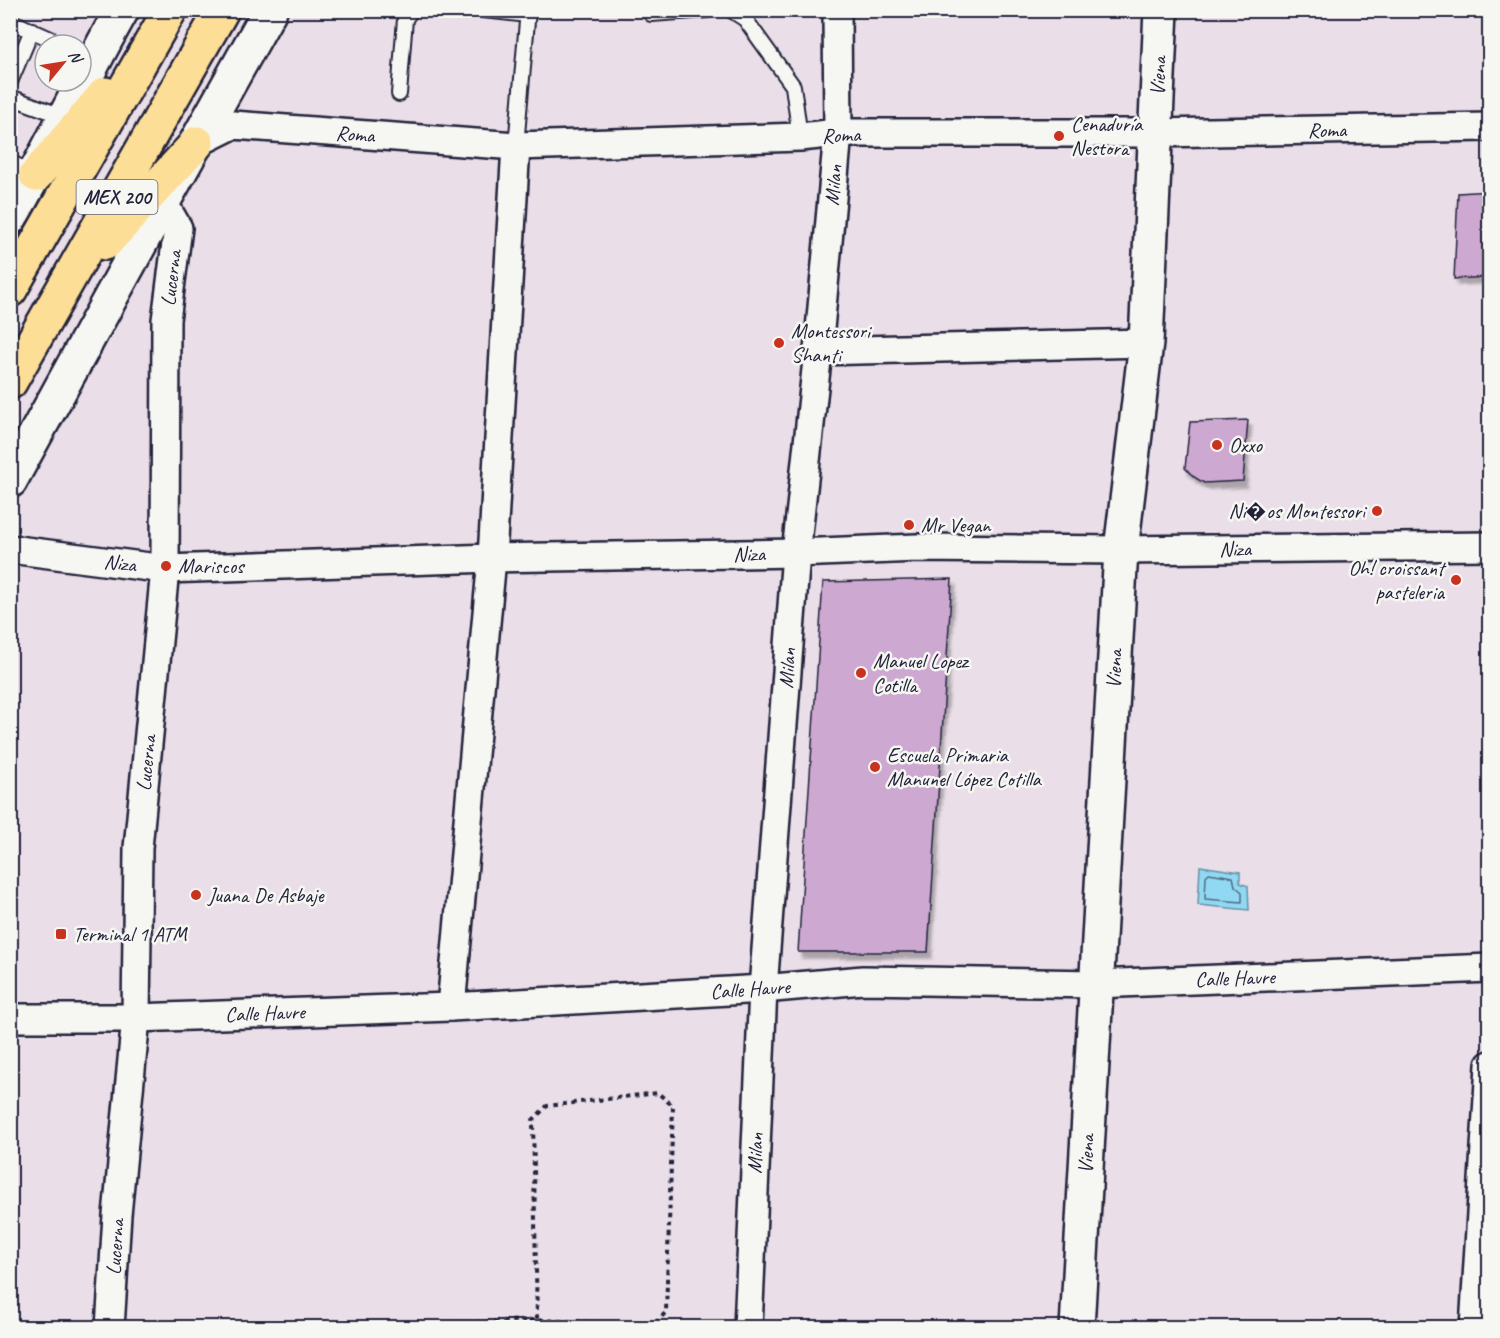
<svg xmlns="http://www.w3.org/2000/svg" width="1500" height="1338" font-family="Caveat,sans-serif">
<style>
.water{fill:#91d9f2;stroke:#6590a9;stroke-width:1.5}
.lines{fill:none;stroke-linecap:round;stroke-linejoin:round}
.shore{stroke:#4e6b84;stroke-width:1.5}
.building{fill:#cda8d1;stroke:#22223b;stroke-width:1.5;filter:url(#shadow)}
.service-casing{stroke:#22223b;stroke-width:18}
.minor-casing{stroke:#22223b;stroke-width:32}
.tertiary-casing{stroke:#22223b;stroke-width:38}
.secondary-casing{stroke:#22223b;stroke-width:38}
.trunk-casing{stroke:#22223b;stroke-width:38}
.path{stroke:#22223b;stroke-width:4;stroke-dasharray:4.5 4.5;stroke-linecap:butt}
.service{stroke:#f6f6f2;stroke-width:14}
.minor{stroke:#f6f6f2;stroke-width:27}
.tertiary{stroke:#f6f6f2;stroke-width:33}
.secondary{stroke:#f6f6f2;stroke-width:33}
.trunk{stroke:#fcde96;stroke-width:33}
.poi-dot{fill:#c8321e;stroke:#f6f6f2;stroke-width:2}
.labels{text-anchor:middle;stroke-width:5;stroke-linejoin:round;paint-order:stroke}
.shield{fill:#f6f6f2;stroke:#626272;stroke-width:1.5}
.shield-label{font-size:20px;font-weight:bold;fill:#22223b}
.street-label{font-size:21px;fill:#22223b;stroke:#f6f6f2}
.poi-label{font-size:21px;fill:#22223b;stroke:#f6f6f2;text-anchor:start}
</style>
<defs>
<filter id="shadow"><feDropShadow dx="3.5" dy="6" stdDeviation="1.5" flood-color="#0004"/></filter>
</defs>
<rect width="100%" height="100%" fill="#eadfe8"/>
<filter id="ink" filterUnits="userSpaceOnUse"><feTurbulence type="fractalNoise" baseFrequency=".0167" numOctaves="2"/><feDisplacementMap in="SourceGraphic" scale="12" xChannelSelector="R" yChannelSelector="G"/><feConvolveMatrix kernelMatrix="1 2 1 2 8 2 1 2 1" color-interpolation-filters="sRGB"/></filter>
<g filter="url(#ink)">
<path class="water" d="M1200,866L1240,872V883L1248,886L1249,910L1198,905Z"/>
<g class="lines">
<path class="shore" d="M1209,873L1233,877L1235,886L1242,892V902L1205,899L1206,876Z"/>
</g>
<g class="building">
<path d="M1490,191V277L1454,279L1458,193Z"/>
<path d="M1248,420L1243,481L1204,483L1194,477L1185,468L1190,422Z"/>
<path d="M952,579L928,952H798L823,582Z"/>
</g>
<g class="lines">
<defs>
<g id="service">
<path d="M483,10L528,15"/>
<path d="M731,10L745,19L793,86L800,137"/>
<path d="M651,14L708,10"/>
<path d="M10,21L64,45"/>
<path d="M10,82L32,30"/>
<path d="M399,94L405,19L411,10"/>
<path d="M10,97L65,117"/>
<path d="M516,146L528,10"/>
<path d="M10,162L35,175"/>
</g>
<g id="minor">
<path d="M197,143L233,125L516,146L800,137L838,133H1154L1490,127"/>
<path d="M818,351L1146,343"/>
<path d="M10,549L165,569L492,558L796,553L917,548L1121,550L1490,546"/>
<path d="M451,1007L492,558L516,146"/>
<path d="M10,1018H136L451,1007L763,989L863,980L1096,984L1490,968"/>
<path d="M110,1328L117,1215L136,1018L138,848L165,569L166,320L178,228L163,202"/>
<path d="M748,1328L763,989L796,553L818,351L838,133L837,10"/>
<path d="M1474,1328L1490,1065"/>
</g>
<path id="tertiary" d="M1077,1328L1121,550L1146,343L1161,10"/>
<g id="secondary">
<path d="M10,218C50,150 83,79 122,10"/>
<path d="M10,481L163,202L270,10"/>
</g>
<g id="trunk">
<path d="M36,175L105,94"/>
<path d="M105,243L197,143"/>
<path d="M10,290L170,10"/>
<path d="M10,382L222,10"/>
</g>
</defs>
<use href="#service" class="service-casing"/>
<use href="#minor" class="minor-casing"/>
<use href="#tertiary" class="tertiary-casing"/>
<use href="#secondary" class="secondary-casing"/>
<use href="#trunk" class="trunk-casing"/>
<path class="path" d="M423,1328L427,1324L537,1320L533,1120L547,1106L658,1093L673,1106L666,1312L654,1325L537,1320"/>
<use href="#service" class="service"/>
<use href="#minor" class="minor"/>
<use href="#tertiary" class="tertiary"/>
<use href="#secondary" class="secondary"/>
<use href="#trunk" class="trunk"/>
</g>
</g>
<g class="poi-dot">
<circle cx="1059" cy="136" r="6"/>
<circle cx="779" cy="343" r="6"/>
<circle cx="1217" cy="445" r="6"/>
<circle cx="1377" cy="511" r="6"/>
<circle cx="909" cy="525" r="6"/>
<circle cx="166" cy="566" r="6"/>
<circle cx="1456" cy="580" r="6"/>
<circle cx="861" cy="673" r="6"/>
<circle cx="875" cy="767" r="6"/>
<circle cx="196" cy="895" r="6"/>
<rect x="55" y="928" width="12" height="12" rx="3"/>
</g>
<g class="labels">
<rect class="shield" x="76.5" y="180" width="81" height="34" rx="4.5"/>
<g class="shield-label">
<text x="117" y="204">MEX 200</text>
</g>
<g class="street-label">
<text transform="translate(1158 76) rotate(-87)" y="7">Viena</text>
<text transform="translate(1327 130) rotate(-1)" y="7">Roma</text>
<text transform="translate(355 134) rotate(4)" y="7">Roma</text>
<text transform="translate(841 135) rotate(-3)" y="7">Roma</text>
<text transform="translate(833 185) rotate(-85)" y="7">Milan</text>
<text transform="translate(171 278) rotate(-83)" y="7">Lucerna</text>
<text transform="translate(1235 549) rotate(-1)" y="7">Niza</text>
<text transform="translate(749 554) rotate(-1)" y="7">Niza</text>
<text transform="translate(120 563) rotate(7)" y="7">Niza</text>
<text transform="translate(787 668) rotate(-86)" y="7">Milan</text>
<text transform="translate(1114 669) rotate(-87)" y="7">Viena</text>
<text transform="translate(146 763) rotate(-84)" y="7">Lucerna</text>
<text transform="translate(1235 978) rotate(-2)" y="7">Calle Havre</text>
<text transform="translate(750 989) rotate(-4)" y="7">Calle Havre</text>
<text transform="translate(265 1013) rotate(-2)" y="7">Calle Havre</text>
<text transform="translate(755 1153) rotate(-87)" y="7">Milan</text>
<text transform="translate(1086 1154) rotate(-87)" y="7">Viena</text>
<text transform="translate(115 1247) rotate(-86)" y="7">Lucerna</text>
</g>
<g class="poi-label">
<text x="1071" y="131">Cenaduría<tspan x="1071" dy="24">Nestora</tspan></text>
<text x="791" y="338">Montessori<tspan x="791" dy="24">Shanti</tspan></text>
<text x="1229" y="452">Oxxo</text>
<text x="1365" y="518" text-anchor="end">Ni�os Montessori</text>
<text x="921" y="532">Mr Vegan</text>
<text x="178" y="573">Mariscos</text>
<text x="1444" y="575" text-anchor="end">Oh! croissant<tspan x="1444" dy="24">pasteleria</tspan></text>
<text x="873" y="668">Manuel Lopez<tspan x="873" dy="24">Cotilla</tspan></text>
<text x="887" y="762">Escuela Primaria<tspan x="887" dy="24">Manunel López Cotilla</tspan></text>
<text x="208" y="902">Juana De Asbaje</text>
<text x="73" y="941">Terminal 1 ATM</text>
</g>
</g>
<rect width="1500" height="1338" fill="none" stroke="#f6f6f2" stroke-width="36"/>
<rect x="18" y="18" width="1464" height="1302" fill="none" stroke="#22223b" stroke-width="2" filter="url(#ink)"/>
<g transform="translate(63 63) rotate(60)"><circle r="28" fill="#f6f6f2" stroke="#a1a1a9" stroke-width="1.5"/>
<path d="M0-4.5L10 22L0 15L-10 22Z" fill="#c8321e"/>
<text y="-9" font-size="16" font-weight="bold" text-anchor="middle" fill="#22223b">N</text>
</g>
</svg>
